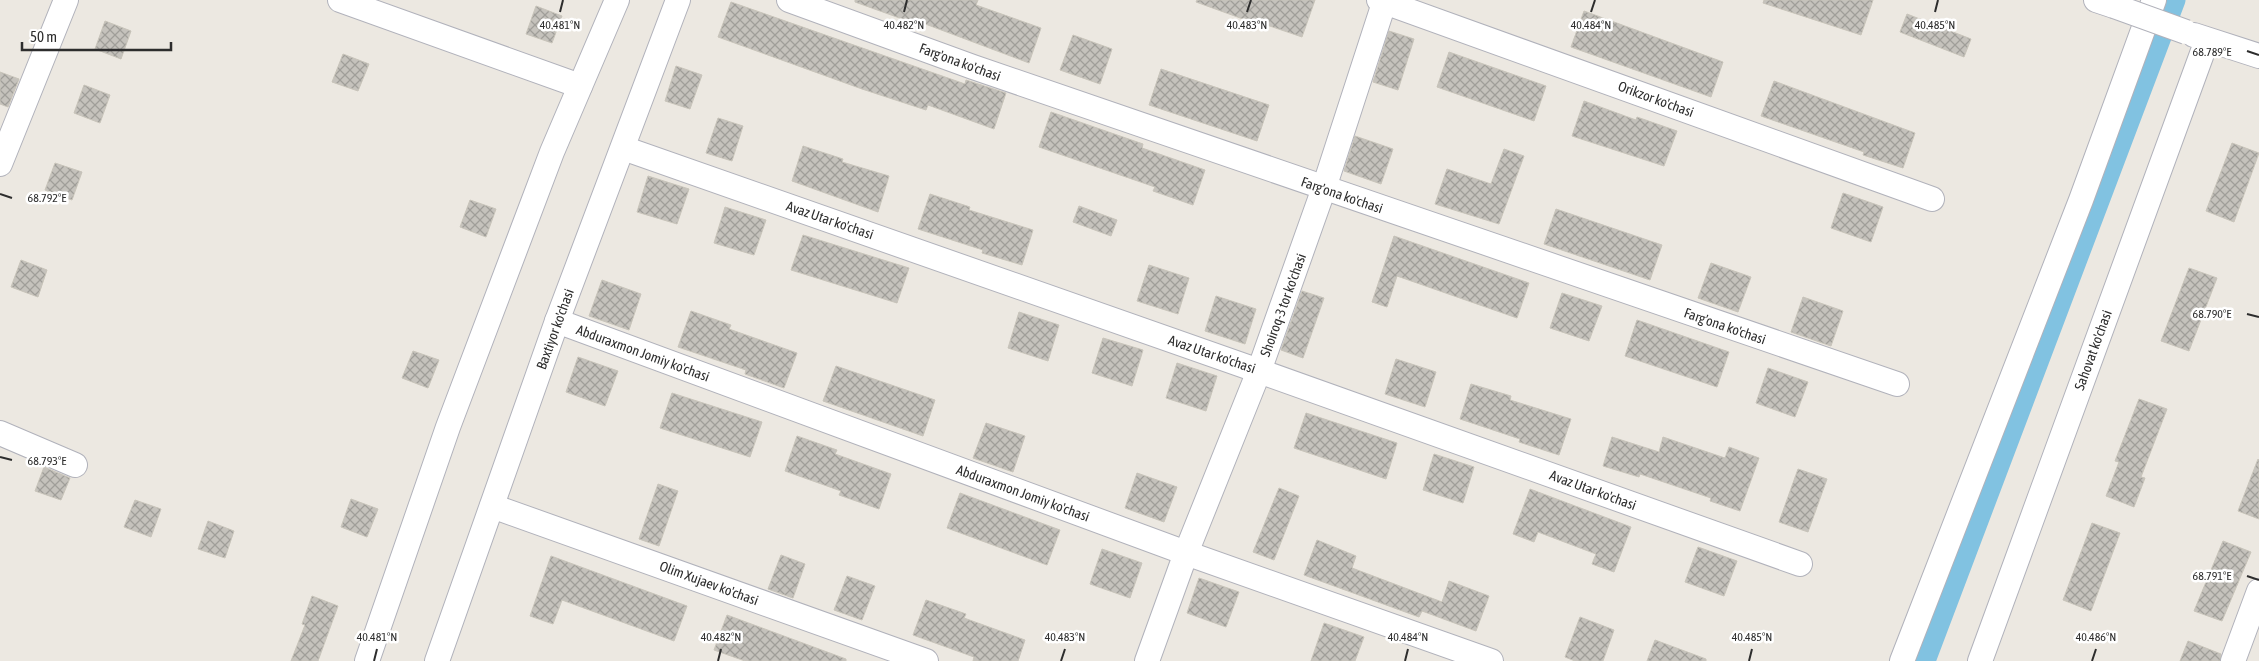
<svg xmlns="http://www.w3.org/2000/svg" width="2259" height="661" font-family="'Asap Condensed',sans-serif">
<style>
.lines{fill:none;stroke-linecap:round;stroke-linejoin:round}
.canal{stroke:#81c2e1;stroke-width:21}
.building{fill:url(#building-cross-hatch);stroke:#c8c4ba}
.minor-casing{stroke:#b1b2bb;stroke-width:26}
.minor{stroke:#fff;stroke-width:24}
.minor-bridge-casing{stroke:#b1b2bb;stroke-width:26;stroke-linecap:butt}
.minor-bridge{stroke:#fff;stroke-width:24}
.ticks{fill:none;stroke:#2d2d2d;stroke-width:2}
.labels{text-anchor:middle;stroke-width:5;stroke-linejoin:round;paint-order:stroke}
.street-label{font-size:14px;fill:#2d2d2d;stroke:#fff}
.ticks-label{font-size:12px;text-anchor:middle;fill:#2d2d2d;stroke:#fff;stroke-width:5;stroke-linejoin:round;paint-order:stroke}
</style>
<defs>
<pattern id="building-cross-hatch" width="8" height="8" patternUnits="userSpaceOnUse" patternTransform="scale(1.25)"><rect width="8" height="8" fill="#c5c2bc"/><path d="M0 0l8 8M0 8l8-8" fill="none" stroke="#a09e99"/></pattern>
</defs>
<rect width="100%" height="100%" fill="#ece8e1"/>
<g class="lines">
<path class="canal" d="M1925,661L2175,0"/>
</g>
<g class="building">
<path d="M855,0H978L976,5L1041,28L1029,63L920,22L919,25L855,2Z"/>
<path d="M1197,0H1315L1302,37L1255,21L1254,23L1196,2Z"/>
<path d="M1764,0H1873L1861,35L1763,3Z"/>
<path d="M731,2L965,84L966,80L1006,93L994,129L928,105L926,110L862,89L718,37Z"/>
<path d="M536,6L562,16L552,43L526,34Z"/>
<path d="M1584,11L1723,62L1711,97L1571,47Z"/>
<path d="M1907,14L1971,39L1964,57L1900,32Z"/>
<path d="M105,21L131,31L121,59L95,49Z"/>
<path d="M1389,31L1414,39L1398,90L1373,82Z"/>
<path d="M1073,35L1112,49L1100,84L1060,70Z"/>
<path d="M1449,52L1546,86L1534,121L1437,87Z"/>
<path d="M343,54L369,64L358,91L332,82Z"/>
<path d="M676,66L702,75L690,109L665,101Z"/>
<path d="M1161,69L1269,105L1257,141L1149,105Z"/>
<path d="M0,72L19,79L8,107L0,104Z"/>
<path d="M1774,81L1915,133L1903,168L1863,155L1864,152L1761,116Z"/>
<path d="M84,85L110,95L100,123L74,113Z"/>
<path d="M1584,101L1636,120L1637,117L1677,131L1664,166L1572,136Z"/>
<path d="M1051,112L1143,144L1142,148L1205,170L1193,205L1153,191L1155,187L1039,147Z"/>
<path d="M718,118L743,126L732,161L706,153Z"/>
<path d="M1355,136L1393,149L1381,184L1344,171Z"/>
<path d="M2232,143L2259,153L2234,222L2206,211Z"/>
<path d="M803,146L843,159L842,162L889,176L878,212L792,181Z"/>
<path d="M1504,149L1524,156L1499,224L1435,204L1447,169L1491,184Z"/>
<path d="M55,163L82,172L72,200L45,190Z"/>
<path d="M648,176L689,189L677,224L637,212Z"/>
<path d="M1843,193L1883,207L1871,242L1831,228Z"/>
<path d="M930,194L970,207L969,210L1033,230L1022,265L982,253L983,250L918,229Z"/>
<path d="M470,200L496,209L486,237L460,227Z"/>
<path d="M1079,206L1117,220L1111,236L1073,222Z"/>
<path d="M725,207L766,220L754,255L714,243Z"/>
<path d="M1556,209L1662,245L1650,280L1544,244Z"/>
<path d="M803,235L909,268L897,303L791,270Z"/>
<path d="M1394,236L1529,283L1517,318L1397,276L1387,307L1372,302Z"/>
<path d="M21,260L47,270L38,297L11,287Z"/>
<path d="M1711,263L1751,277L1738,312L1698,298Z"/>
<path d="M1149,265L1189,278L1178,314L1137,301Z"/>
<path d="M2189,268L2217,278L2189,351L2161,341Z"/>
<path d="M602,280L641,294L629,330L589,316Z"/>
<path d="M1302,291L1324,298L1303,358L1281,350Z"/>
<path d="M1562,293L1602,306L1589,341L1550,328Z"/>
<path d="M1216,296L1256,309L1245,344L1205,331Z"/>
<path d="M1803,297L1843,311L1831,346L1791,332Z"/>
<path d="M691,311L731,325L729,329L797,353L784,388L745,374L746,370L678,347Z"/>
<path d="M1019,312L1059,325L1048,361L1008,348Z"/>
<path d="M1637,320L1729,352L1717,387L1625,356Z"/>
<path d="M1103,338L1143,350L1132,386L1092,373Z"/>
<path d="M413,351L439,360L428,388L402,378Z"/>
<path d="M578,357L618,371L605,406L566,392Z"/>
<path d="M1396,359L1436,372L1425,407L1385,394Z"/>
<path d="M1177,363L1217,376L1206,411L1166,398Z"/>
<path d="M836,366L935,400L923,436L823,401Z"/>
<path d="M1768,368L1808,382L1795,417L1756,403Z"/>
<path d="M1471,384L1511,396L1510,400L1571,419L1559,455L1519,442L1520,439L1460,419Z"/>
<path d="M672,393L762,422L750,457L660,428Z"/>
<path d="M2139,399L2167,409L2141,477L2145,478L2134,507L2106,496L2119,462L2115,461Z"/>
<path d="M1306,413L1397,443L1386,479L1294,448Z"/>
<path d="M986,423L1025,436L1013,472L973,458Z"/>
<path d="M797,436L837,450L835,454L891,474L879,509L839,495L841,491L785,471Z"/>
<path d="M1612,437L1659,452L1663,437L1725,458L1729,447L1759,458L1740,511L1710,501L1711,498L1640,474L1639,477L1603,466Z"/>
<path d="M1434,454L1474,467L1463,503L1423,490Z"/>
<path d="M2258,459L2259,460V519L2238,511Z"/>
<path d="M44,467L70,478L61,500L35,491Z"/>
<path d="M1798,469L1827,479L1808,532L1779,522Z"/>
<path d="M1137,473L1177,487L1164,522L1125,508Z"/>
<path d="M658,484L678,491L659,546L639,539Z"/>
<path d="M1279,488L1299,496L1274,560L1253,552Z"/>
<path d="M1530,489L1631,527L1614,572L1592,564L1596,554L1538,532L1534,542L1513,534Z"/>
<path d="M960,493L1060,530L1047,565L947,528Z"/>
<path d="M351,499L378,509L367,537L341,527Z"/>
<path d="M135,500L161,509L151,537L124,527Z"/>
<path d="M208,521L234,531L225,558L198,549Z"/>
<path d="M2092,523L2120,533L2091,611L2063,600Z"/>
<path d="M1317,540L1356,556L1352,568L1442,602L1449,581L1489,596L1476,631L1422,611L1419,617L1304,575Z"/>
<path d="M2223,541L2251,552L2222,621L2194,611Z"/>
<path d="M1698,547L1737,561L1724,596L1685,582Z"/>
<path d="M1102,549L1142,563L1130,598L1090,584Z"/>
<path d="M781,555L805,564L793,598L768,589Z"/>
<path d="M551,556L687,606L674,641L562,600L553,624L530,616Z"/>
<path d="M847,576L875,586L862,620L834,610Z"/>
<path d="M1199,578L1239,592L1226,627L1187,613Z"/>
<path d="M312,596L338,606L318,661H291L305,625L302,624Z"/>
<path d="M926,600L966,614L964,618L1025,640L1018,661H973L974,657L913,635Z"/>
<path d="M727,615L846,659V661H745L714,650Z"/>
<path d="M1580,617L1614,630L1603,661H1575L1565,657Z"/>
<path d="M1324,623L1364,637L1355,661H1311Z"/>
<path d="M1655,640L1706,659V661H1647Z"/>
<path d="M2188,641L2221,654L2220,661H2180Z"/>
</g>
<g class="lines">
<defs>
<g id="minor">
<path d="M340,0L580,86"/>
<path d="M789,0L973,67L1897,384"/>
<path d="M1379,0L1932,199"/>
<path d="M2096,0L2114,6"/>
<path d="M2194,35L2259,56"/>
<path d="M623,148L1259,371L1800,564"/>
<path d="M0,164L66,0"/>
<path d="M557,321L1186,553L1491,661"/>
<path d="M0,433L75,465"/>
<path d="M492,506L926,661"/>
<path d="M367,661L448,427L552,152L617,0"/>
<path d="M437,661L557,321L678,0"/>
<path d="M1147,661L1186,553L1259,371L1324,188L1385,0"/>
<path d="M1902,661L2081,200L2154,0"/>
<path d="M1980,661L2207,40"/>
<path d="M2233,661L2259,591"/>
</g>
</defs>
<use href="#minor" class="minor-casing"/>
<use href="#minor" class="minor"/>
<defs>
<path id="minor-bridge" d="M2114,6L2186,32"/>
</defs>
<use href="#minor-bridge" class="minor-bridge-casing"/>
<use href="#minor-bridge" class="minor-bridge"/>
</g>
<path class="ticks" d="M560,12L563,0M904,12L907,0M1247,12L1251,0M1591,12L1595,0M1935,12L1938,0M2247,51L2259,55M0,194L12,198M2247,314L2259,317M0,457L12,460M2247,576L2259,580M374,661L377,649M718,661L721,649M1061,661L1065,649M1405,661L1408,649M1749,661L1752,649M2092,661L2096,649"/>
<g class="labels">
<g class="street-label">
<text transform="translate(960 62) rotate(20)" y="5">Farg'ona ko'chasi</text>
<text transform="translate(1656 99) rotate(20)" y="5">Orikzor ko'chasi</text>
<text transform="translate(1342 195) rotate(19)" y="5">Farg'ona ko'chasi</text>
<text transform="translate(830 220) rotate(19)" y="5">Avaz Utar ko'chasi</text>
<text transform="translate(1283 305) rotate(-70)" y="5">Shoiroq-3 tor ko'chasi</text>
<text transform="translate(1725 326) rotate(19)" y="5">Farg'ona ko'chasi</text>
<text transform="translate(555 329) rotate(-70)" y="5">Baxtiyor ko'chasi</text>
<text transform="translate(2093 350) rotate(-70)" y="5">Sahovat ko'chasi</text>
<text transform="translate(643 353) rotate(20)" y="5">Abduraxmon Jomiy ko'chasi</text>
<text transform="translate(1212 354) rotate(19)" y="5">Avaz Utar ko'chasi</text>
<text transform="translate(1593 490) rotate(20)" y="5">Avaz Utar ko'chasi</text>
<text transform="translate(1023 493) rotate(20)" y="5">Abduraxmon Jomiy ko'chasi</text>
<text transform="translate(709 583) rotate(20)" y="5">Olim Xujaev ko'chasi</text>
</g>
</g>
<g class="ticks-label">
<text x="560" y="29">40.481°N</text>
<text x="904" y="29">40.482°N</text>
<text x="1247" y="29">40.483°N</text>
<text x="1591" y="29">40.484°N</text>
<text x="1935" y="29">40.485°N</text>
<text x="2212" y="56">68.789°E</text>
<text x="47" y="202">68.792°E</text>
<text x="2212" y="318">68.790°E</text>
<text x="47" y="465">68.793°E</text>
<text x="2212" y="580">68.791°E</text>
<text x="377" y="641">40.481°N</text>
<text x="721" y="641">40.482°N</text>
<text x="1065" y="641">40.483°N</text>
<text x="1408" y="641">40.484°N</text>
<text x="1752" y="641">40.485°N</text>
<text x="2096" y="641">40.486°N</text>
</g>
<path d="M22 42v8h149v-8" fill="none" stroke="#2d2d2d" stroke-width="2.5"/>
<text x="30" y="42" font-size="15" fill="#2d2d2d" stroke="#ffffff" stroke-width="4" paint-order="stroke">50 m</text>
</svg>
